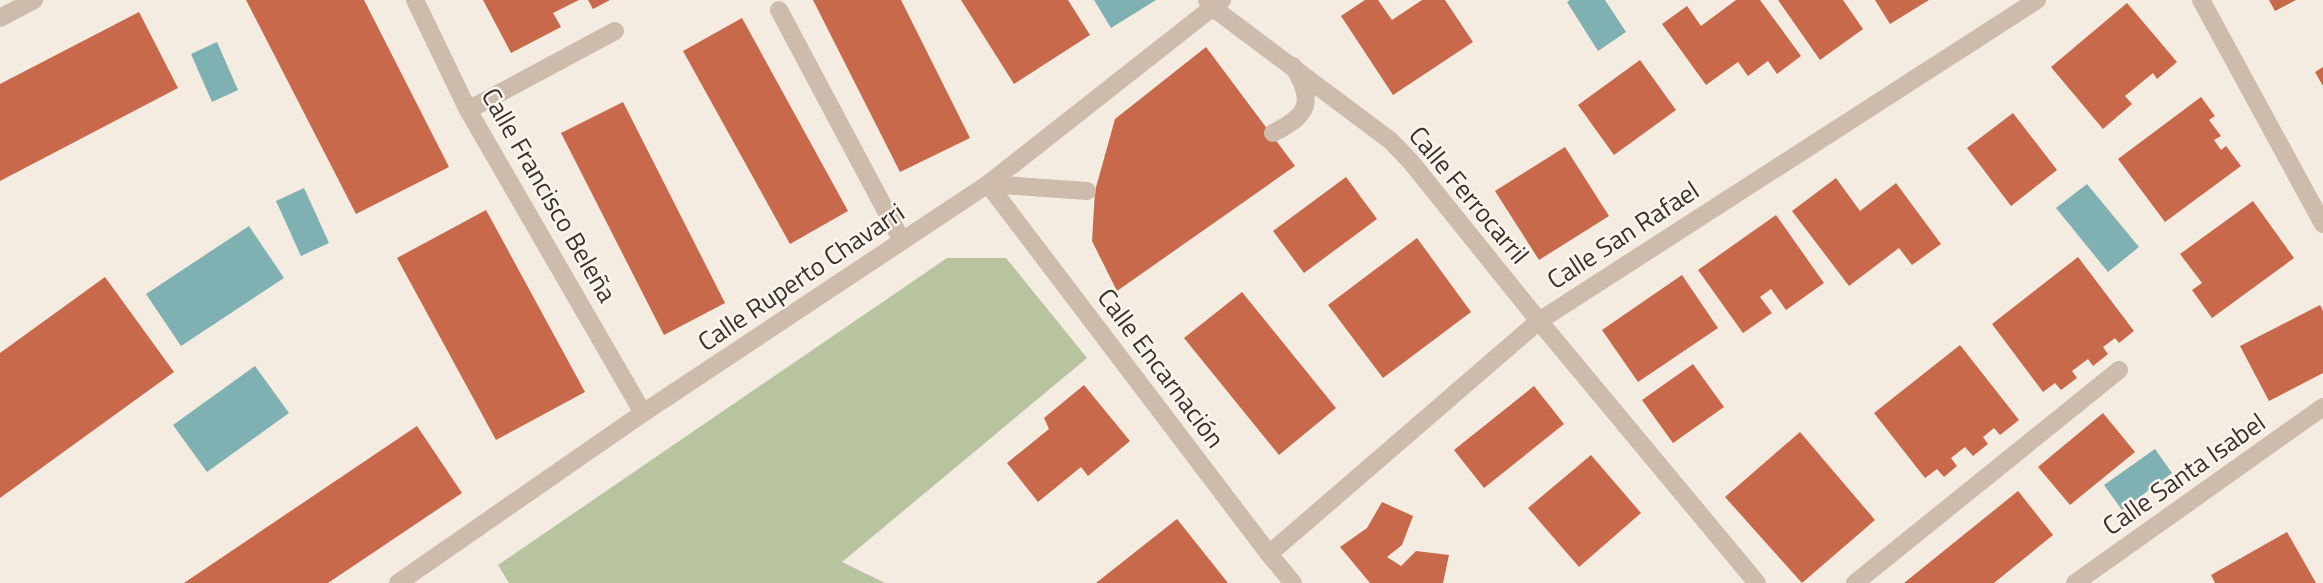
<svg xmlns="http://www.w3.org/2000/svg" width="2323" height="583" font-family="'Titillium Web',sans-serif">
<style>
.green{fill:#b8c4a0}
.water{fill:#7fb0b2}
.building{fill:#c8694b}
.lines{fill:none;stroke-linecap:round;stroke-linejoin:round}
.service{stroke:#cdbbac;stroke-width:18}
.minor{stroke:#cdbbac;stroke-width:18}
.labels{text-anchor:middle;stroke-width:5;stroke-linejoin:round;paint-order:stroke}
.street-label{font-size:26px;fill:#3b302b;stroke:#fbf5ee}
</style>
<rect width="100%" height="100%" fill="#f4ebe1"/>
<path class="green" d="M947,258H1006L1087,358L842,562L885,583H509L498,565Z"/>
<g class="water">
<path d="M1094,0H1156L1111,28Z"/>
<path d="M1570,0H1605L1626,32L1598,51L1567,2Z"/>
<path d="M217,42L238,90L212,102L191,54Z"/>
<path d="M2087,184L2139,247L2108,272L2056,208Z"/>
<path d="M304,188L329,243L301,256L276,201Z"/>
<path d="M249,226L284,278L181,346L146,294Z"/>
<path d="M255,366L289,413L207,472L173,425Z"/>
<path d="M2155,449L2172,473L2122,510L2104,485Z"/>
</g>
<g class="building">
<path d="M246,0H364L449,167L356,214Z"/>
<path d="M483,0H579L553,13L561,27L511,53Z"/>
<path d="M588,0H610L593,9Z"/>
<path d="M813,0H901L970,138L900,172Z"/>
<path d="M961,0H1068L1090,35L1014,84Z"/>
<path d="M1365,0H1378L1392,20L1422,0H1445L1473,42L1393,95L1341,16Z"/>
<path d="M1736,0H1760L1801,56L1777,74L1768,61L1748,76L1738,62L1706,85L1662,24L1687,6L1701,26Z"/>
<path d="M1778,0H1843L1863,29L1820,60Z"/>
<path d="M1875,0H1929L1890,24Z"/>
<path d="M2269,0H2296L2275,11Z"/>
<path d="M2127,3L2177,62L2157,79L2153,73L2125,96L2132,104L2103,129L2051,67Z"/>
<path d="M139,12L178,88L0,181V84Z"/>
<path d="M742,18L848,211L790,244L683,51Z"/>
<path d="M1206,47L1295,166L1117,291L1092,241L1095,191L1115,119Z"/>
<path d="M1640,60L1676,110L1614,155L1578,105Z"/>
<path d="M2323,67V86L2315,72Z"/>
<path d="M2201,97L2215,116L2209,120L2221,136L2214,140L2221,150L2226,146L2241,166L2165,222L2118,159Z"/>
<path d="M623,102L725,303L664,335L561,133Z"/>
<path d="M2013,113L2057,170L2011,206L1967,148Z"/>
<path d="M1565,147L1609,216L1539,260L1495,191Z"/>
<path d="M1346,177L1377,219L1304,273L1273,231Z"/>
<path d="M1836,178L1860,211L1896,183L1941,244L1912,265L1899,248L1849,286L1792,211Z"/>
<path d="M2253,201L2294,258L2212,318L2192,290L2202,283L2180,254Z"/>
<path d="M486,210L585,392L496,440L397,258Z"/>
<path d="M1776,215L1824,283L1786,310L1771,289L1760,297L1772,313L1743,333L1698,270Z"/>
<path d="M1417,238L1471,312L1383,378L1328,305Z"/>
<path d="M2078,257L2134,331L2119,343L2115,338L2103,347L2108,354L2093,366L2088,359L2072,371L2077,378L2061,390L2055,383L2043,392L1992,324Z"/>
<path d="M1682,275L1718,328L1638,382L1602,330Z"/>
<path d="M105,277L174,372L0,498V353Z"/>
<path d="M1242,292L1336,408L1279,455L1184,338Z"/>
<path d="M2320,305L2323,311V373L2269,401L2240,346Z"/>
<path d="M1960,345L2019,420L2000,435L1994,428L1983,437L1988,444L1973,456L1965,447L1951,458L1957,466L1944,477L1937,469L1925,478L1874,413Z"/>
<path d="M1693,364L1724,407L1673,443L1642,400Z"/>
<path d="M1084,385L1130,441L1088,476L1081,467L1038,502L1007,463L1049,429L1044,418Z"/>
<path d="M1534,386L1564,424L1484,488L1454,450Z"/>
<path d="M2103,413L2135,452L2070,505L2038,467Z"/>
<path d="M417,426L462,493L328,583H184Z"/>
<path d="M1800,432L1875,520L1802,583L1725,497Z"/>
<path d="M1591,455L1641,513L1579,567L1528,508Z"/>
<path d="M2018,491L2053,535L1994,583H1904Z"/>
<path d="M1382,502L1413,516L1402,545L1387,557L1401,566L1416,551L1449,555L1443,583H1370L1340,547L1367,528Z"/>
<path d="M1177,519L1228,583H1096Z"/>
<path d="M2287,532L2316,583H2215L2211,575Z"/>
</g>
<g class="lines">
<g class="service">
<path d="M468,110L615,31"/>
<path d="M1273,133C1309,115 1315,102 1293,66"/>
<path d="M1855,583L2119,370"/>
</g>
<g class="minor">
<path d="M415,0L468,110L643,413"/>
<path d="M1207,0L1212,7L1391,141L1411,162L1539,321L1757,583"/>
<path d="M2201,0L2323,224"/>
<path d="M779,10L902,241"/>
<path d="M0,18L34,0"/>
<path d="M988,184L1269,554L1293,583"/>
<path d="M988,184L1087,191"/>
<path d="M1269,554L1539,321L2037,0"/>
<path d="M398,583L643,413L988,184L1222,0"/>
<path d="M2075,583L2323,407"/>
</g>
</g>
<g class="labels">
<g class="street-label">
<text transform="translate(549 195) rotate(60)" y="9">Calle Francisco Beleña</text>
<text transform="translate(1469 195) rotate(50)" y="9">Calle Ferrocarril</text>
<text transform="translate(1623 235) rotate(-33)" y="9">Calle San Rafael</text>
<text transform="translate(801 277) rotate(-34)" y="9">Calle Ruperto Chavarri</text>
<text transform="translate(1161 368) rotate(53)" y="9">Calle Encarnación</text>
<text transform="translate(2184 474) rotate(-35)" y="9">Calle Santa Isabel</text>
</g>
</g>
</svg>
